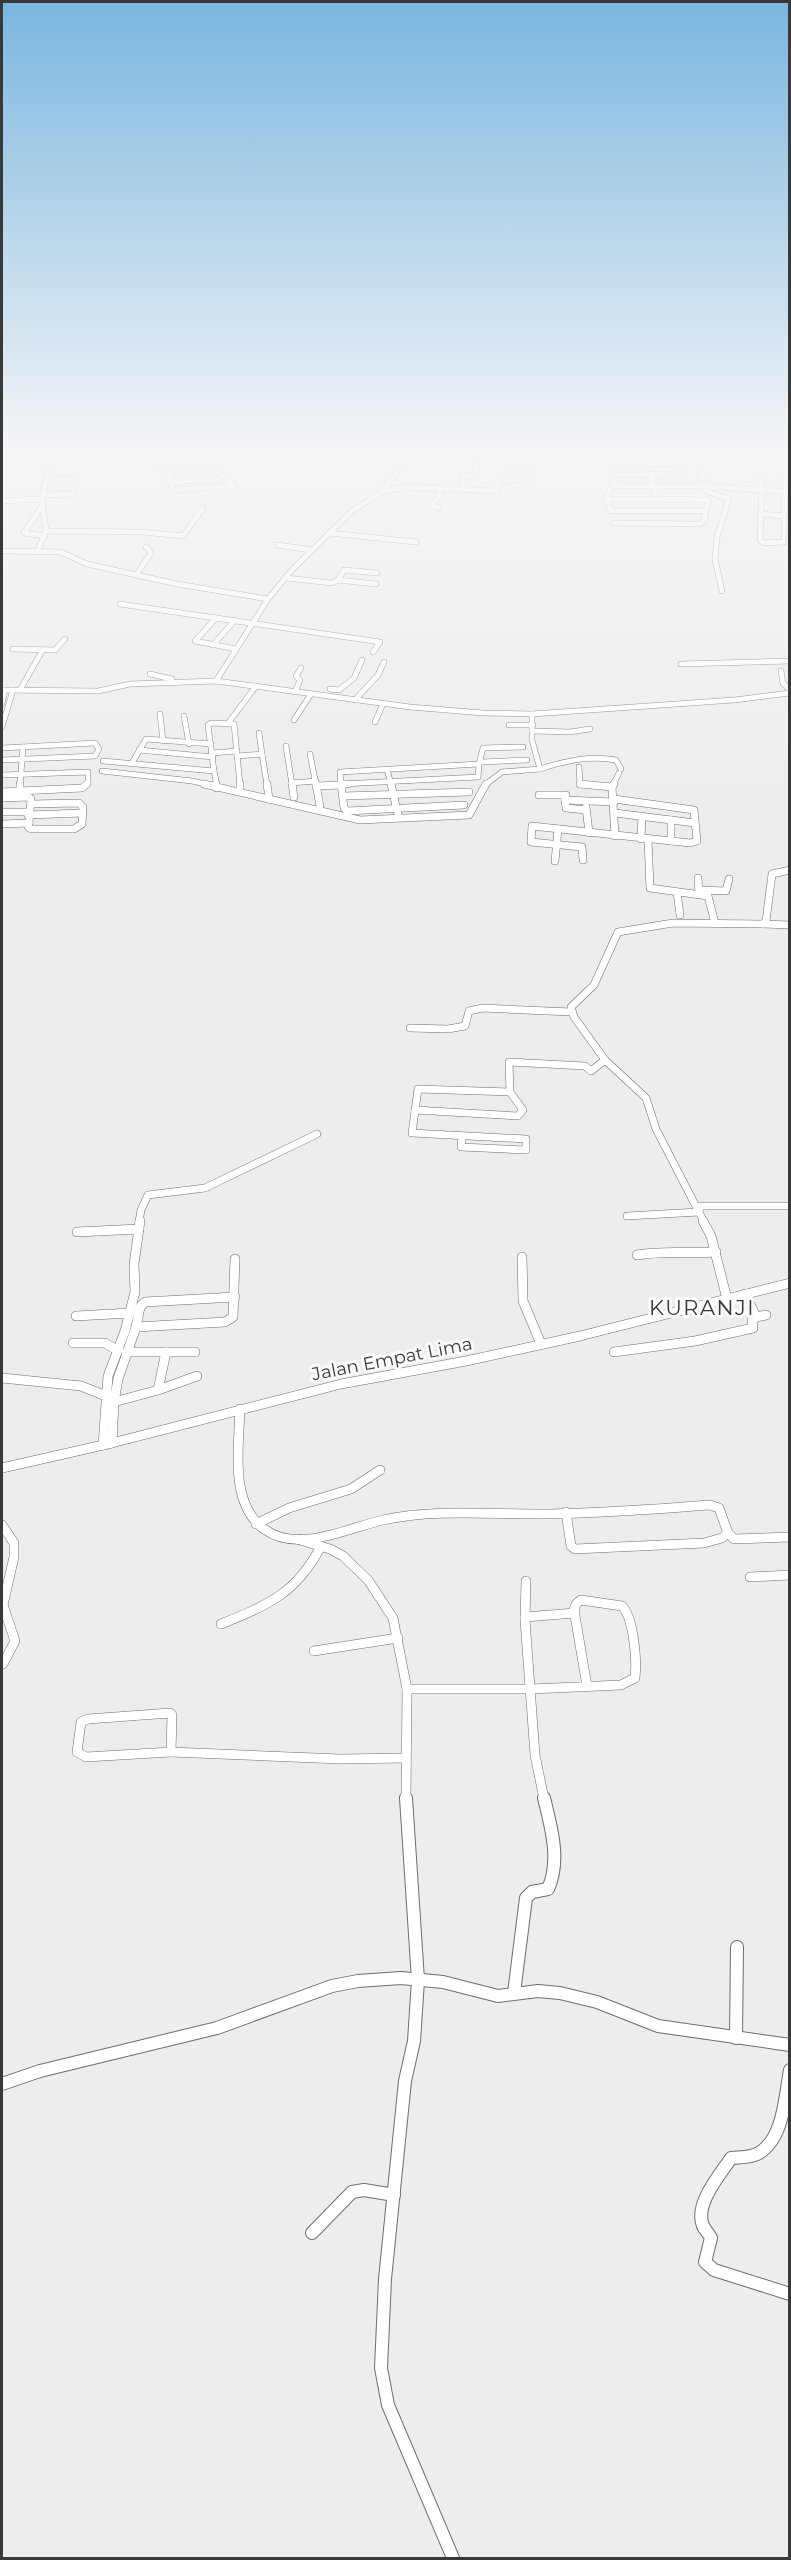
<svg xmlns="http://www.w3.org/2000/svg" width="791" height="2560" font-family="Montserrat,sans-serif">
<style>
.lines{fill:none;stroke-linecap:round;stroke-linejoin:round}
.street-far3-casing{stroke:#6f6d6f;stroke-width:6}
.street-far2-casing{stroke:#6f6d6f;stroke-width:8}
.street-far1-casing{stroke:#6f6d6f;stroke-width:10}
.street-casing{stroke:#6f6d6f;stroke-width:14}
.secondary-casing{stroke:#6f6d6f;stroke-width:8}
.street-far3{stroke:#fff;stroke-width:5}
.street-far2{stroke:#fff;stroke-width:7}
.street-far1{stroke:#fff;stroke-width:9}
.street{stroke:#fff;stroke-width:12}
.secondary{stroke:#feeed4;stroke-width:8}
.labels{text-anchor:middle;stroke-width:6;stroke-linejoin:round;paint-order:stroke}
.street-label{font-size:18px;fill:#3a393a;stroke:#fbf9fb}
.quarter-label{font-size:21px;letter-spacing:1.5px;fill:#3a393a;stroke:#fbf9fb}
</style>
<rect width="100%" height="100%" fill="#eeecee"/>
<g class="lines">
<defs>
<g id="street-far3">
<path d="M145,453L149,459L168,473L173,490L234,486"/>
<path d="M412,453L477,454"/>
<path d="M695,453L706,491L729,499L717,537L715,559L722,591"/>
<path d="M620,456L632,453"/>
<path d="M504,464H526"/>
<path d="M168,473L216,470L234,486"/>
<path d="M616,475L681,474L675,464L613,465L616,477L606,498L611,511H706"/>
<path d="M762,478L760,540L764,543L784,542L785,480"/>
<path d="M46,479H77"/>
<path d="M170,482L224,479"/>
<path d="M611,486H705L790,492"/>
<path d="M463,490V476L471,475L477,470V453"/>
<path d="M383,491L407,487L497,491L498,481L528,479L523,456L518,453"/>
<path d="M43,495L73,494"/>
<path d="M605,499H656"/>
<path d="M2,501L43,499"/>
<path d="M42,506L24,533L45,536"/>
<path d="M438,508L432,505L439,496L440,490"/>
<path d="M761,514L783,516"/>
<path d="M614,523L700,524L704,521L708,500L656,499L651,474"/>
<path d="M47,531L142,532L183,536L203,508"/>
<path d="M329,533L416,542"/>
<path d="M278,545L311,550"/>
<path d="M38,550L46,531L42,499L52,453"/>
<path d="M2,551L61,552L87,564L177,584L268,599"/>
<path d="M136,575L151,553L146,547"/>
<path d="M286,578L332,583L338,580L344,570L377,573"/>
<path d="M338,580L376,584"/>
<path d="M120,604L380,642L373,652"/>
<path d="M216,618L195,641L236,649"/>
<path d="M213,645L235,620"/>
<path d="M13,649L55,650L65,639"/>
<path d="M681,664L790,661"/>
<path d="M781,671L783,683L790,690"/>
<path d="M150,674L172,679"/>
<path d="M216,681L268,599L291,571L352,511L383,491L397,471L404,453"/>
<path d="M330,689L339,690L354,678L362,660"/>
<path d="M2,690L98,691L130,684L216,681L410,707L483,713L532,714L734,700L790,693"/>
<path d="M20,690L42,651"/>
<path d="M295,692L300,680L296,676L301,668"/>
<path d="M355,700L378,675L384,662"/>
<path d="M2,703L5,690"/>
<path d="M160,714L163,741"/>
<path d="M532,714V740L540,769C565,761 590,755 616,760L621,769"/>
<path d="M184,716L189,744"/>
<path d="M294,720L311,694"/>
<path d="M229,722L256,686"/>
<path d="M375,722L383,704"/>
<path d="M509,725H533"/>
<path d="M2,727L13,690"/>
<path d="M532,731L570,732L590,729"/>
<path d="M259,733L262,754"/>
<path d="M286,746L292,785"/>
<path d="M2,748L95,743L99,749L95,756L2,760"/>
<path d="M139,750L213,757"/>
<path d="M212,753L237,751"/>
<path d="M310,754L316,785"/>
<path d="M237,756L262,754L267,785"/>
<path d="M103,761L214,771L217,785"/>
<path d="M481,762L527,760"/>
<path d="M132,763L146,739L211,744"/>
<path d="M579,767L580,785H583"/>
<path d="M387,769L391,785"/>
<path d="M102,771L192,781L210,785"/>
<path d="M214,771L208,725L211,723L234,724L240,785"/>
<path d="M2,775L88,772V783L85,785"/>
<path d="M291,783L316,781"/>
<path d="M342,784L478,777L479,764"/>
<path d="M20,785L23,747"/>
<path d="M337,785H342"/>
<path d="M341,785L340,772L479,764L483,748L523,747"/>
<path d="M485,785L502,772L540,769"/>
<path d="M613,785L619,773"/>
</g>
<g id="street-far2">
<path d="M204,784L360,820L469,815L486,784"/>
<path d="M216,784L217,788"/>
<path d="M240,784V787"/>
<path d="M267,784L269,799"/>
<path d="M292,784L294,797"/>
<path d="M316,784L320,806"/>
<path d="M341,784L344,808L347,811L464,805"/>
<path d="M342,784H348"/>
<path d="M391,784L398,815"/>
<path d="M580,784L612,787L615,836"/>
<path d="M316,786L342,785"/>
<path d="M612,787L614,784"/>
<path d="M20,791L82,788L87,784"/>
<path d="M2,792L20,791V784"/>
<path d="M539,795H566L565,800"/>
<path d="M344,796L469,792"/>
<path d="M2,798L29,797L31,799L29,823L2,824"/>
<path d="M586,807L589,833"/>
<path d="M586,810L566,808L565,800L614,802"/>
<path d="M2,812H29"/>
<path d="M615,813L695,823"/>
<path d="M28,815L83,813"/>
<path d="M671,820V841"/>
<path d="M29,823L28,827L31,829H74L82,824L83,807L79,803L31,804"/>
<path d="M641,839L642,816"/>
<path d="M648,839L650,888L708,896L715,923"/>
<path d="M583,860L582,847L531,842L532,826L690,843L697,841L694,810L614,799"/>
<path d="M555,861L558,829"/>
<path d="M698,878L699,894"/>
<path d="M700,890L726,891L729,879"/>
<path d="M677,892L680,915"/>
<path d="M763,924L790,925"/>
<path d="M410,1028L448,1029L465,1026L469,1011L482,1008L571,1012"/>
<path d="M415,1110L518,1116L523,1110L510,1092L509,1062L585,1066L591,1071L605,1060"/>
<path d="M462,1136L461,1147L526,1150V1139L412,1133L418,1089L510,1092"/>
<path d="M627,1216L699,1212L700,1206H790"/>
<path d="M139,1222L141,1210L148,1195L205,1188L317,1134"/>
<path d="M704,1222L656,1129L646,1098L605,1060L574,1017L571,1007L594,985L618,932L673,923L763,924L766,921L772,874L790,870"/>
</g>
<g id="street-far1">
<path d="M703,1221L711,1236L727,1299"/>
<path d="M77,1232L139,1229"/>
<path d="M637,1255C663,1250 689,1254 716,1252"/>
<path d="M522,1257L523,1301L541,1344"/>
<path d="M745,1294L756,1317L766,1315"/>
<path d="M76,1316L130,1313"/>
<path d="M136,1327L225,1322L233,1317L235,1259"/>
<path d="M73,1343H105L117,1350"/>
<path d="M166,1352H195"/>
<path d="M614,1352L695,1341L753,1328L752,1321L756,1317"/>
<path d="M2,1378L81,1386L106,1396"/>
<path d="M158,1390L197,1376"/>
<path d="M114,1402L158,1390L166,1352H126"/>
<path d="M240,1409C239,1447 229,1503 264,1529C298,1554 348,1528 383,1520C433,1509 486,1514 537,1514C595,1514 653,1509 710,1505L719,1508L728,1533L734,1539L790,1537"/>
<path d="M112,1443L114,1402L118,1379L136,1327L140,1307L145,1302L235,1297"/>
<path d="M103,1445L108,1376L125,1331L135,1292L134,1264L140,1221"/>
<path d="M2,1468L112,1443L341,1384L466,1361L580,1336L790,1283"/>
<path d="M566,1512L571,1546L575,1549L704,1543L722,1538L728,1533"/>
<path d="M256,1524L289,1508L351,1489L380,1470"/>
<path d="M2,1525L14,1543V1557L3,1605L15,1641L3,1664"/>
<path d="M297,1539L330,1549L343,1556L368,1580L393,1618L407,1689L406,1799"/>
<path d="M750,1577L790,1575"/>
<path d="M526,1581L525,1620L535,1755L544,1799"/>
<path d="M525,1617L575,1613"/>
<path d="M221,1624C268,1605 297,1593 321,1546"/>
<path d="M314,1651L398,1638"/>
<path d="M407,1689H531L621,1685L635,1678C637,1662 634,1618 622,1606L581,1600L576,1604L574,1610L587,1686"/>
<path d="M170,1713L172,1715L171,1752L86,1757L77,1752L81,1722L88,1719Z"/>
<path d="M171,1752L340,1759L404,1758"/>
</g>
<g id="street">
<path d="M406,1798L418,1980L414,2041L405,2081L385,2279L381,2368L388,2405L453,2558"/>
<path d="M514,1993L526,1898L532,1892L548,1889C561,1860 551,1827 544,1798"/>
<path d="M736,2038L737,1947"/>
<path d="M790,2070C785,2096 784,2138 759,2153C751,2158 740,2157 731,2158C720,2175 694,2204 703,2226C705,2230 709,2234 711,2238L705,2262L714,2270L790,2294"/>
<path d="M2,2084L40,2071L217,2028L332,1986L358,1981L401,1978L443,1982L498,1996L538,1991L560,1993L597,2002L658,2026L790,2045"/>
<path d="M312,2233L352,2192L364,2190L394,2195"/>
</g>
<path id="secondary" d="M741,453L790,459"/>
</defs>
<use href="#street-far3" class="street-far3-casing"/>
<use href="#street-far2" class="street-far2-casing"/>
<use href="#street-far1" class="street-far1-casing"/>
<use href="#street" class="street-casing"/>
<use href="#secondary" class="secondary-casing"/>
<use href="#street-far3" class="street-far3"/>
<use href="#street-far2" class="street-far2"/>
<use href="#street-far1" class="street-far1"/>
<use href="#street" class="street"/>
<use href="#secondary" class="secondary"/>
</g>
<linearGradient id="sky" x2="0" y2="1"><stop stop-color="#7ab6df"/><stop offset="0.56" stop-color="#f7f6f7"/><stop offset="1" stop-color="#f7f6f7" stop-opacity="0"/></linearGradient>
<rect width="791" height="812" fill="url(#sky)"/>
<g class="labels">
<g class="street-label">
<text transform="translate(392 1359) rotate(-11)" y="6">Jalan Empat Lima</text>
</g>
<g class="quarter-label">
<text x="702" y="1315">KURANJI</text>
</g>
</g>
<rect width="791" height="2560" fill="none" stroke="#3a393a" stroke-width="6"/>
</svg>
